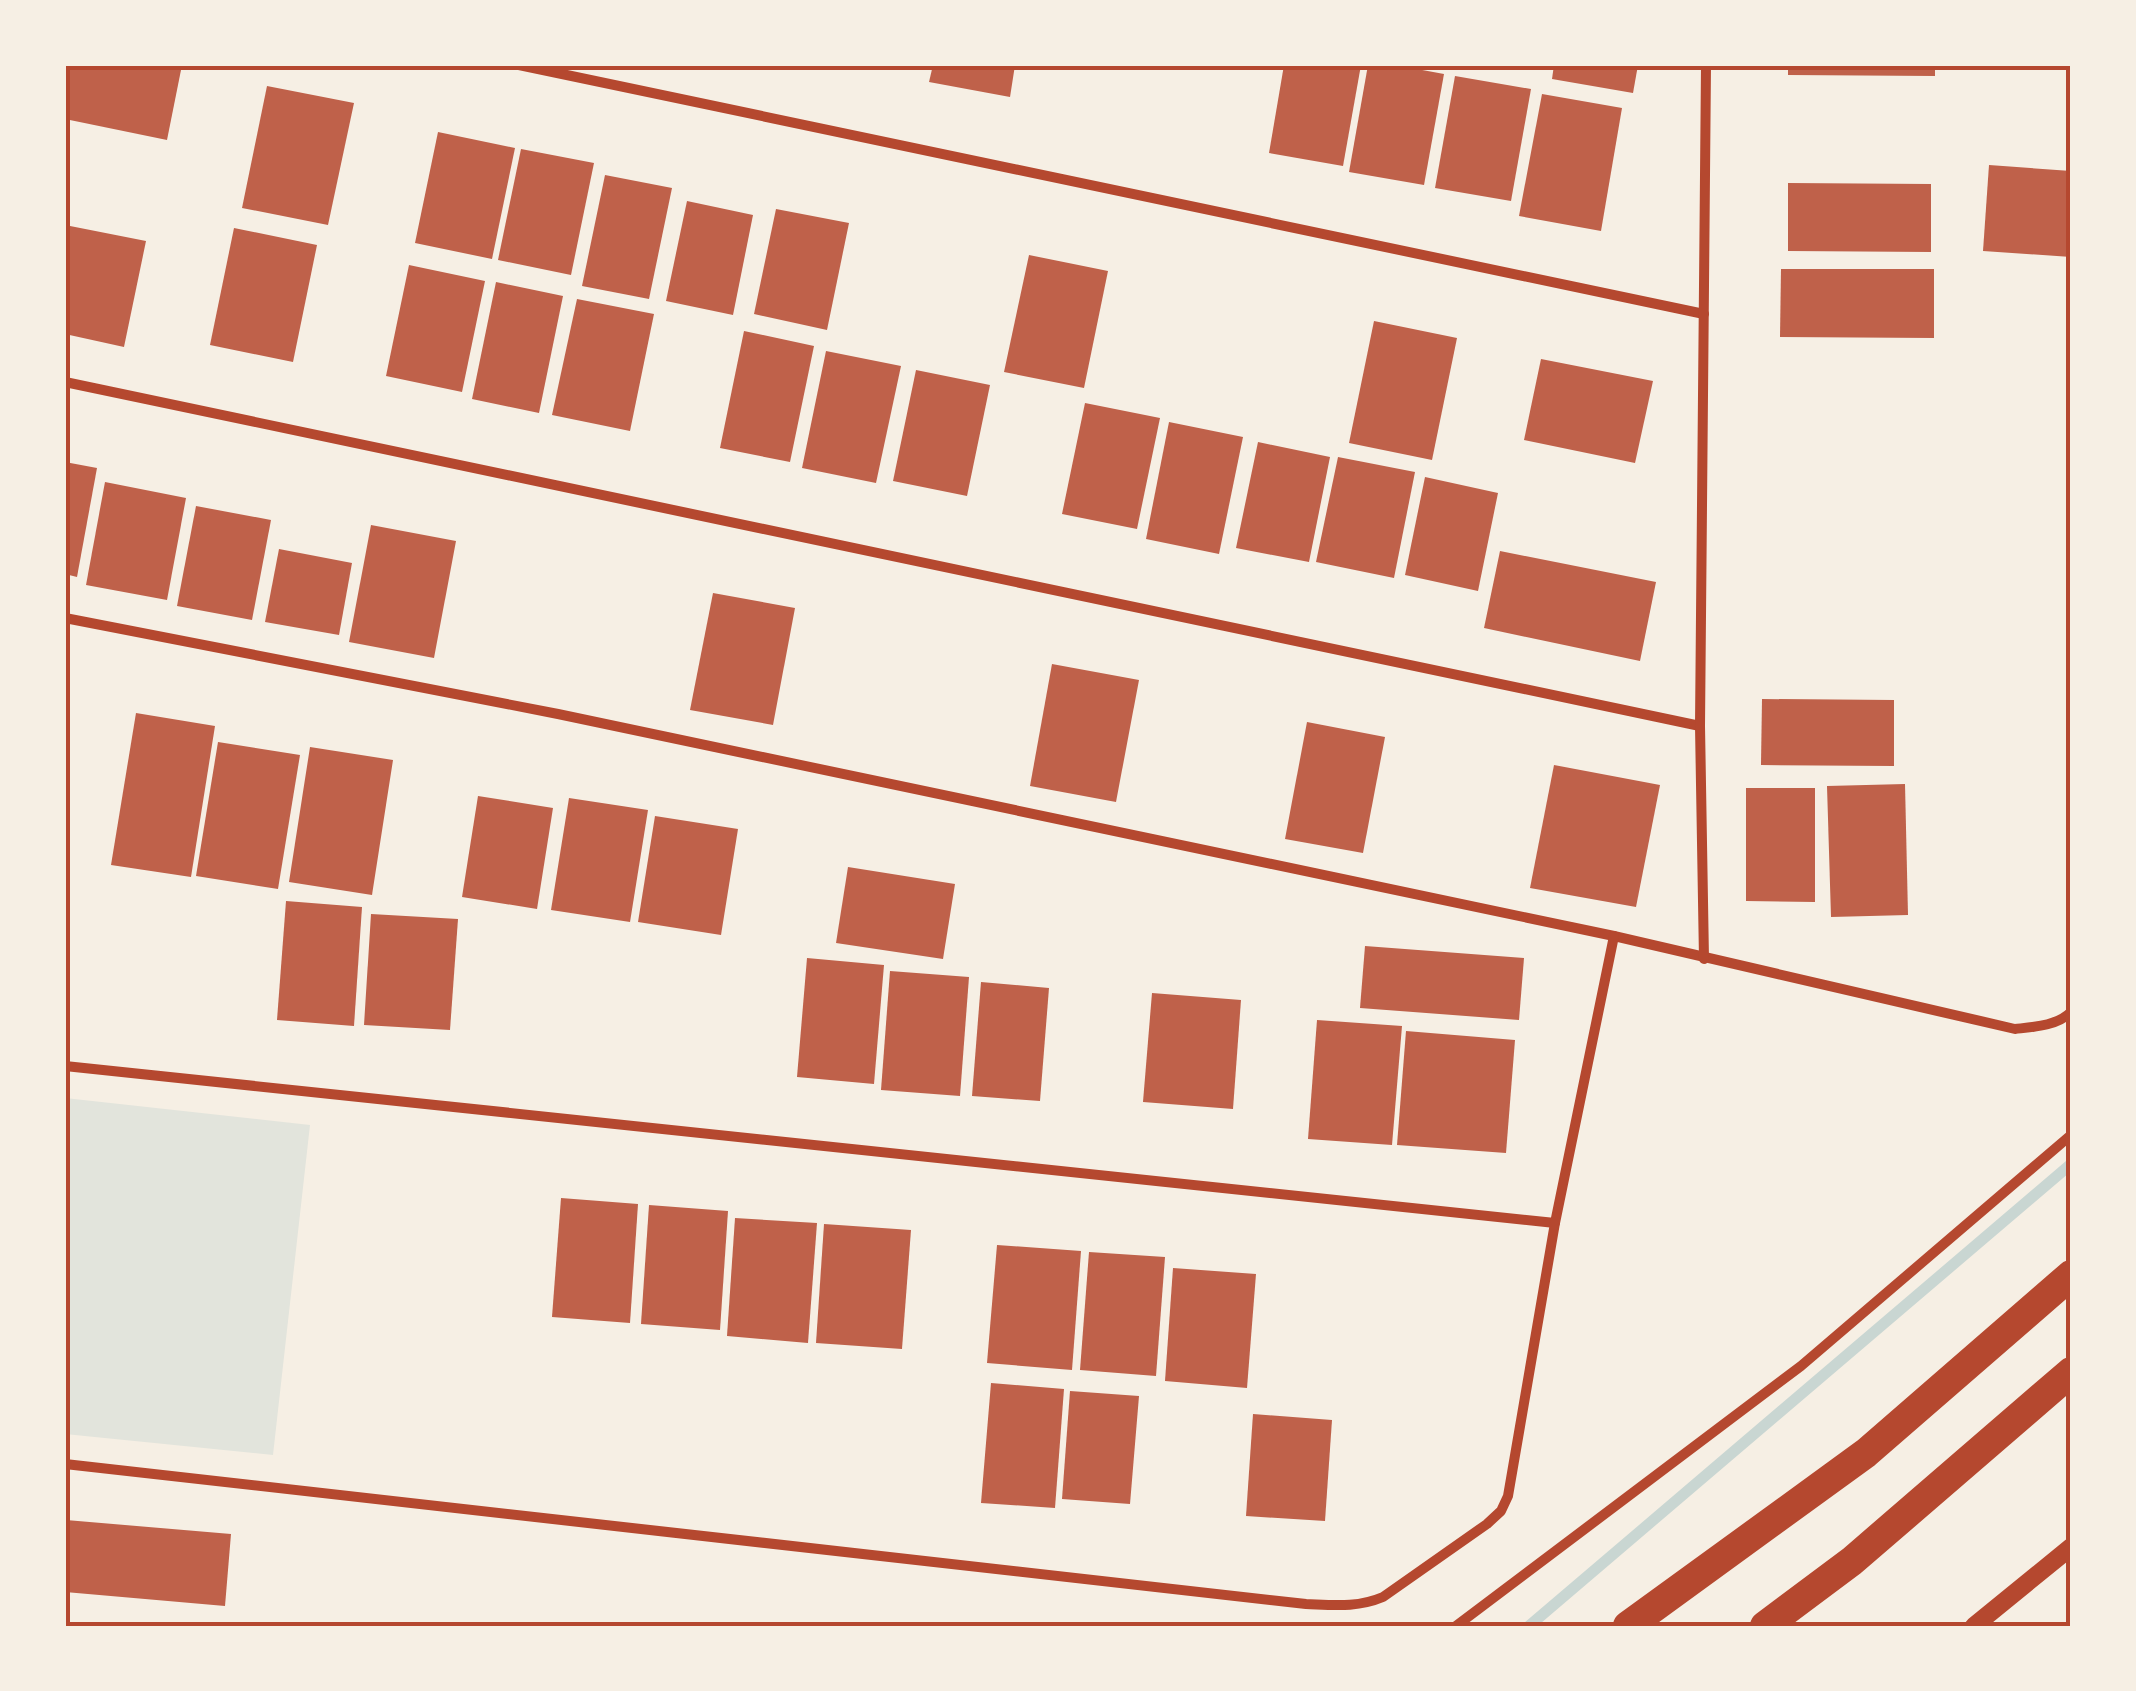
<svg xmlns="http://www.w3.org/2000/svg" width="2136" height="1691" font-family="Figtree,sans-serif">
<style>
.green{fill:#e2e4dc}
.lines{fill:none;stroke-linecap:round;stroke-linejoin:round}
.stream{stroke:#c9d6d2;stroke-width:11}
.building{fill:#bf614a}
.minor{stroke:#b5482f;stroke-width:10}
.tertiary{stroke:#b5482f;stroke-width:18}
.motorway{stroke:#b5482f;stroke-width:30}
.neatline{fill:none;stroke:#b5482f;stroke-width:4}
</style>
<rect width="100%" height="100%" fill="#f6efe4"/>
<path class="green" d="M65,1098L310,1125L273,1455L65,1434Z"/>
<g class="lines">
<path class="stream" d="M1529,1626L2071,1164"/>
</g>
<g class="building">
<path d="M65,65H157L181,70L167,140L65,119Z"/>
<path d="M933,65H1015L1010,97L929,82Z"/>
<path d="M1284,65H1361L1343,166L1269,153Z"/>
<path d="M1368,65H1395L1444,74L1424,185L1349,172Z"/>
<path d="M1554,65H1638L1633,93L1552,79Z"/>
<path d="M1788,65H1935V76L1788,75Z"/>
<path d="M1455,76L1531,89L1511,201L1435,188Z"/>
<path d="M267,86L354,103L328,225L242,208Z"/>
<path d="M1542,94L1622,108L1601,231L1519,216Z"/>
<path d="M438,132L515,148L492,259L415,243Z"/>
<path d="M521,149L594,163L571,275L498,260Z"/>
<path d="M1989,165L2071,171V257L1983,251Z"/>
<path d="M605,175L672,188L649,299L582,286Z"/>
<path d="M1788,183L1931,184V252L1788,251Z"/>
<path d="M687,201L753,215L733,315L666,301Z"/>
<path d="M776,209L849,223L827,330L754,314Z"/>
<path d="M65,225L146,241L124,347L65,334Z"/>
<path d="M234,228L317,245L293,362L210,345Z"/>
<path d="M1029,255L1108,271L1084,388L1004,372Z"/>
<path d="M409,265L485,281L462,392L386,376Z"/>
<path d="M1781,269H1934V338L1780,337Z"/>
<path d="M496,282L563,296L539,413L472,399Z"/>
<path d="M577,299L654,314L630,431L552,415Z"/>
<path d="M1374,321L1457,338L1432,460L1349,443Z"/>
<path d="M744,331L814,346L790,462L720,448Z"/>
<path d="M826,351L901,366L876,483L802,468Z"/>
<path d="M1541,359L1653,381L1635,463L1524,440Z"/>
<path d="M916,370L990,385L967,496L893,481Z"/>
<path d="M1085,403L1160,418L1137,529L1062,514Z"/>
<path d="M1169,422L1243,437L1219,554L1146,539Z"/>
<path d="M1258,442L1330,457L1309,562L1236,548Z"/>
<path d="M1338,457L1415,472L1394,578L1316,562Z"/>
<path d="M65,462L97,468L77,577L65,574Z"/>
<path d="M1425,477L1498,493L1478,591L1405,575Z"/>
<path d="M105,482L186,498L167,600L86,585Z"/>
<path d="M196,506L271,520L252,620L177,606Z"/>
<path d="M371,525L456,541L434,658L349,642Z"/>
<path d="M279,549L352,563L339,635L265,622Z"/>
<path d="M1500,551L1656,582L1640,661L1484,628Z"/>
<path d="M713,593L795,608L773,725L690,710Z"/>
<path d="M1052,664L1139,680L1116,802L1030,786Z"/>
<path d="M1762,699L1894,700V766L1761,765Z"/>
<path d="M136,713L215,726L191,877L111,865Z"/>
<path d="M1307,722L1385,737L1363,853L1285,839Z"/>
<path d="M218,742L300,755L278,889L196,876Z"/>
<path d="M310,747L393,760L372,895L289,882Z"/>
<path d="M1554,765L1660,785L1636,907L1530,888Z"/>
<path d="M1905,784L1908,915L1831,917L1827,786Z"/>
<path d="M1746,788H1815V902L1746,901Z"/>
<path d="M478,796L553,808L537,909L462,897Z"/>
<path d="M569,798L648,810L630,922L551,910Z"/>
<path d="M655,816L738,829L721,935L638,922Z"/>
<path d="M848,867L955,884L943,959L836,943Z"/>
<path d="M286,901L362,907L354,1026L277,1020Z"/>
<path d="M371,914L458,919L450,1030L364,1025Z"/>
<path d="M1365,946L1524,958L1519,1020L1360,1008Z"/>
<path d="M807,958L884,965L874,1084L797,1077Z"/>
<path d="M890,971L969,977L960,1096L881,1090Z"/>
<path d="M981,982L1049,988L1040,1101L972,1096Z"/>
<path d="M1152,993L1241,1000L1233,1109L1143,1102Z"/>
<path d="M1317,1020L1402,1026L1392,1145L1308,1139Z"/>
<path d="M1406,1031L1515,1040L1506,1153L1397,1145Z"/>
<path d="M561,1198L638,1204L630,1323L552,1317Z"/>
<path d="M649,1205L728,1211L720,1330L641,1324Z"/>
<path d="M735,1218L817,1223L808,1343L727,1336Z"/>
<path d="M824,1224L911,1230L902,1349L816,1343Z"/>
<path d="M997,1245L1081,1251L1072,1370L987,1363Z"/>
<path d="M1089,1252L1165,1257L1156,1376L1080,1370Z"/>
<path d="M1173,1268L1256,1274L1247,1388L1165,1381Z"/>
<path d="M991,1383L1064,1389L1055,1508L981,1503Z"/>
<path d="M1070,1391L1139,1396L1130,1504L1062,1499Z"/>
<path d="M1253,1414L1332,1420L1325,1521L1246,1516Z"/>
<path d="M66,1520L231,1534L225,1606L65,1592Z"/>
</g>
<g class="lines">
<g class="minor">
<path d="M519,65L1704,314"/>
<path d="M65,382L1700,726"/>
<path d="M65,618L558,714L1614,936L2015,1029C2033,1027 2057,1026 2071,1012"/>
<path d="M1704,959L1700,726L1706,65"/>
<path d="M65,1066L1555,1223"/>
<path d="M65,1464L1306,1604C1333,1605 1357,1608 1383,1597L1487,1524L1501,1511L1508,1496L1555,1223L1614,936"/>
<path d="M1456,1626L1801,1366L2071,1135"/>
</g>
<path class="tertiary" d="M1974,1626L2071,1547"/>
<g class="motorway">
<path d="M1628,1626L1866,1453L2071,1275"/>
<path d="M1765,1626L1852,1561L2071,1372"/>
</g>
</g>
<rect width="2136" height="1691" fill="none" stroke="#f6efe4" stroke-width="135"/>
<rect x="68" y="68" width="2000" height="1556" class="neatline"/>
</svg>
